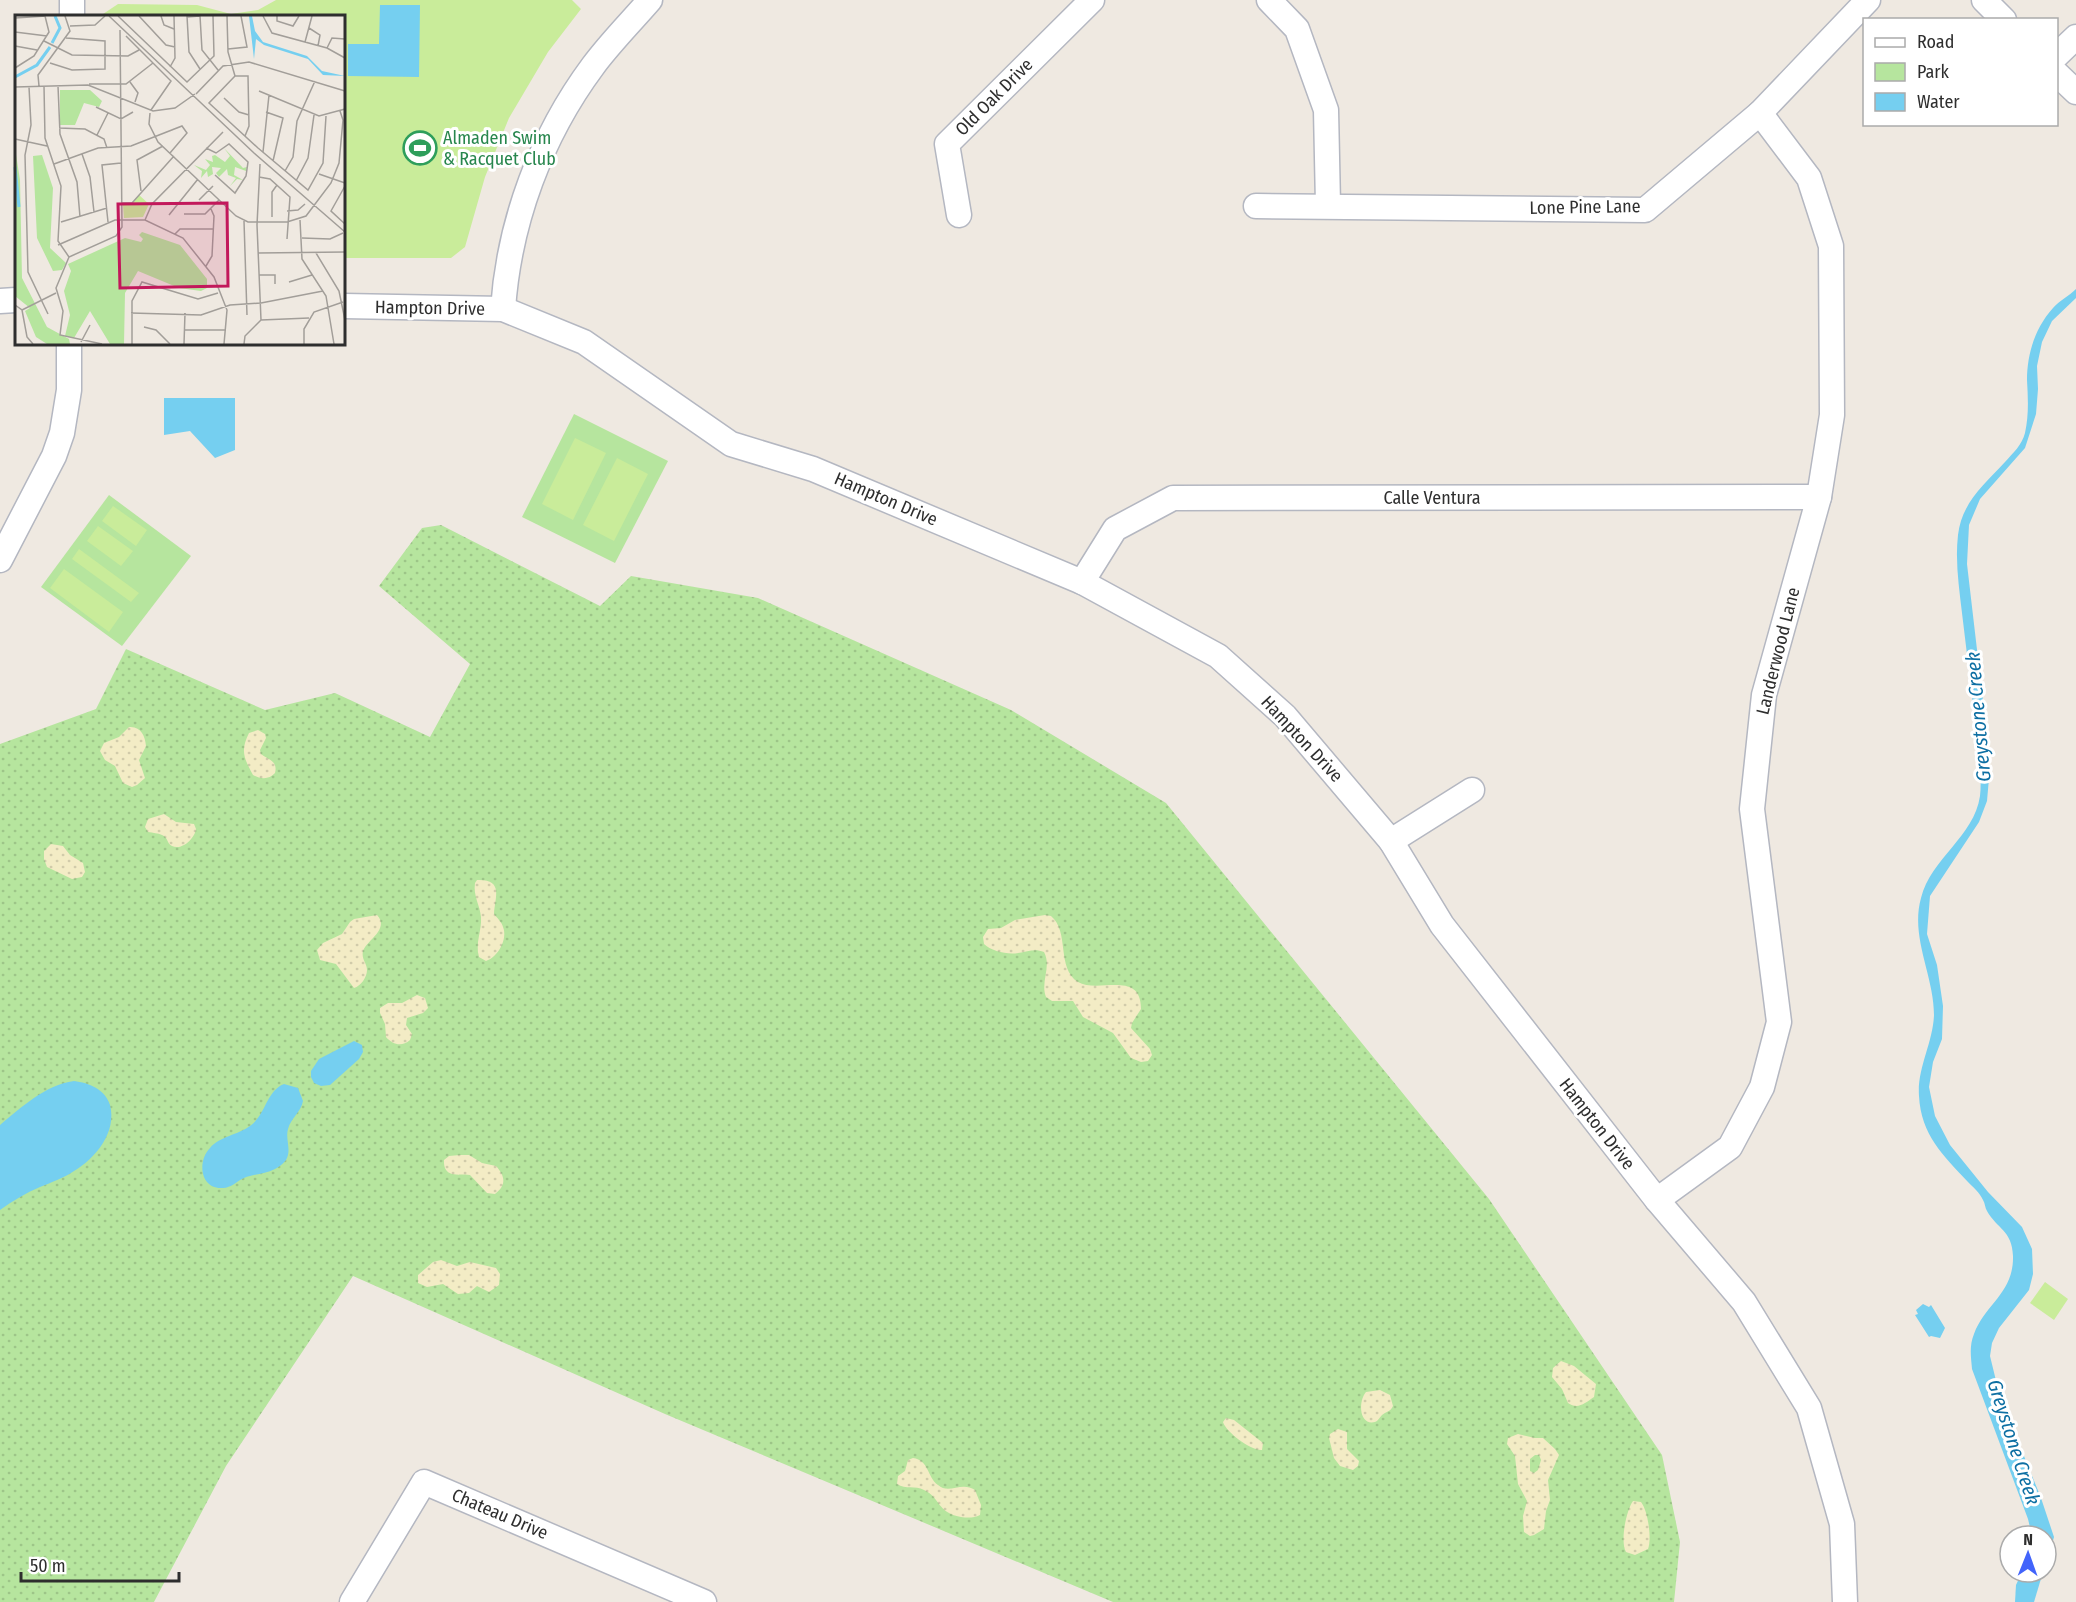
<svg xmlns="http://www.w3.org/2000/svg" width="2076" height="1602" font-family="'Fira Sans Condensed',sans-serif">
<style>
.grass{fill:url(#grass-dots)}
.sand{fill:url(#sand-dots);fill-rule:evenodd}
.park{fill:#b6e59e}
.pitch{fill:#c9ec9a}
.water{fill:#75cff0}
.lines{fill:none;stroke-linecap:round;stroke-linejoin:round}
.street-casing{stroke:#b4b7c1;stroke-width:27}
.street{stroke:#fff;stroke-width:24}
.labels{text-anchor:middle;stroke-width:6;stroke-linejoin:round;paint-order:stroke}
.street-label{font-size:18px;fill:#2e2e2e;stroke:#fff}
.leisure-label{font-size:18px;fill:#27864d;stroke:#fff;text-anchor:start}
.water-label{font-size:20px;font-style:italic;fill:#0d6fa3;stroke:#fff}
.inset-river{fill:none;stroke:#75cff0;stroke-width:3}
.inset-road{fill:none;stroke:#a29e99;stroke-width:1.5}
.view{fill:#c2185b;fill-opacity:0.15;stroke:#c2185b;stroke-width:3}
.inset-edge{fill:none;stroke:#2e2e2e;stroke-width:3}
</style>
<defs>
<pattern id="grass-dots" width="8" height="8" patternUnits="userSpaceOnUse" patternTransform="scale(1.5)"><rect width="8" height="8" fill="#b6e59e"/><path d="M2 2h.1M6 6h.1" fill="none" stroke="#9dc588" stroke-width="1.8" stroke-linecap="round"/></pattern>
<pattern id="sand-dots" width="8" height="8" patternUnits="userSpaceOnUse" patternTransform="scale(1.5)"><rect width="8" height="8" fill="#f3ecc5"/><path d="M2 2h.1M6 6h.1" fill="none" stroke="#d1cbaa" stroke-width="1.8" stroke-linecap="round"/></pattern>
</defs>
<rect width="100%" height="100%" fill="#efe9e1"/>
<path class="grass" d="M441,525L600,606L631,576L758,598L1011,710L1166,803L1489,1199L1662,1455L1680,1542L1674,1602H1113L665,1414L353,1276L226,1466L154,1602H0V744L96,709L126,649L265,710L335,693L430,737L470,664L379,586L422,528Z"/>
<g class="sand">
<path d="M129,727C141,726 145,736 146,746L139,760L145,778L137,785L132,787L123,783L115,766L105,760L100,751L104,743L119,737Z"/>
<path d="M258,730L265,734L266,738L260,750L261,754C269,760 278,761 275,773C269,780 260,779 253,775C244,758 240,751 249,733Z"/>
<path d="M164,814L176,822L194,824L196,829C195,838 182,851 172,846C167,844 168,837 162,835C158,833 153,833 148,832L145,827L148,819Z"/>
<path d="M51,844L63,846L70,855L83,863L85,872L82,877L72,879L47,867L44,859V851Z"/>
<path d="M477,880C504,879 495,897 494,914C497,918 502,922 503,927C508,939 498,957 486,961L479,957C475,943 482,930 481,917C480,905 473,896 475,883Z"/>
<path d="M377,915C390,929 367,940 363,951C361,959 367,963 367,970C367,977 361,986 354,988L336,964L320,960L317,950L323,943L342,934L350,922L354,919Z"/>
<path d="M1045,915L1051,916C1070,932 1056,968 1078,982C1098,994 1141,969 1141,1009L1132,1023L1131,1028L1150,1049L1152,1055L1148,1061L1141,1062L1131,1058L1113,1033L1083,1017L1073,1001H1052L1046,997C1040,982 1052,967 1044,952C1034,948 1028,952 1018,953C1008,955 991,951 984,944L983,937L988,929L1001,928L1015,920Z"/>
<path d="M417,995L425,998L428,1008L423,1013L407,1018L406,1025L412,1034L410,1040C402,1047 393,1045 386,1037L385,1024L380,1013V1008L388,1003H402Z"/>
<path d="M460,1155H469L482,1163L496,1166C505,1176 507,1185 495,1194L487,1193L470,1175C458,1174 443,1178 444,1160L449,1156Z"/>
<path d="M441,1260L457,1266L470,1262L496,1268L500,1274L499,1285L489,1292L477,1286L469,1293L458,1294L443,1284L427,1287L418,1283V1275L433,1262Z"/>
<path d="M1561,1361L1574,1366L1596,1384L1594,1397C1585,1403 1578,1410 1568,1403L1562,1389L1552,1377L1553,1368Z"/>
<path d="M1380,1390L1390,1395L1393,1406C1390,1412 1387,1411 1382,1415C1379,1418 1378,1421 1375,1422C1359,1426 1358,1401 1366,1392Z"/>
<path d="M1226,1418L1234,1420L1263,1443L1262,1450C1251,1451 1226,1432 1223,1422Z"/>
<path d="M1338,1429L1347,1432V1449L1359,1461L1358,1466L1353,1470L1340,1466L1334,1458L1329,1438L1330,1434Z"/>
<path d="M1518,1434L1535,1438H1543L1555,1449L1559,1455L1548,1480L1550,1500L1546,1511L1544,1529L1534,1535L1530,1536L1524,1532L1523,1516L1527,1501L1518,1484L1515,1456L1507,1444L1508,1438ZM1535,1455H1539L1541,1460L1538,1470L1534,1473L1530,1471V1459Z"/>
<path d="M913,1458C929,1460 927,1477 938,1485C949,1495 961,1481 975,1490L981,1505L980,1515C974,1518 968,1518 961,1517C937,1513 940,1497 924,1490C915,1485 906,1490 897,1484L898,1476L905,1471L908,1460Z"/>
<path d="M1633,1501L1641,1502C1648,1511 1652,1539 1648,1549L1635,1555L1626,1552C1620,1541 1626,1511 1633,1501Z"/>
</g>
<g class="park">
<path d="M574,414L668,461L615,563L522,517Z"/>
<path d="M109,495L191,556L122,646L41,587Z"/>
</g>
<g class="pitch">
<path d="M276,0H572L581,9L548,52L509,118L485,177L465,247L451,258H344V16H100L118,4L197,5L231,14L258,10Z"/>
<path d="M575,438L606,453L573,520L542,504Z"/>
<path d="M617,458L648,474L614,541L583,525Z"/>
<path d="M113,506L147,530L136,546L102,521Z"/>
<path d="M98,526L133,551L121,566L87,541Z"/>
<path d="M79,549L139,593L131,602L72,559Z"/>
<path d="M64,569L123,612L109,632L50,588Z"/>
<path d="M2045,1282L2068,1299L2054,1320L2030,1303Z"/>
</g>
<g class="water">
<path d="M380,5H420L419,77L348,76V44H379Z"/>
<path d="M2076,289V298L2052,321L2042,342L2037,366L2038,389L2036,414L2025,448L1980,499L1969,525L1967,564L1988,744L1989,778L1987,801L1979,822L1930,896L1927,934L1937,965L1943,1006L1942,1039L1933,1062L1929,1087L1935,1116L1950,1145L1988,1192L2022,1227L2032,1249L2033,1274L2029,1290L1999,1328L1992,1343L1990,1356L2000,1397L2041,1498L2054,1537L2046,1565V1536H2032L2028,1519L1972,1369C1971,1357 1969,1346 1974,1334C1985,1304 2014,1293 2013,1256C2012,1230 1997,1229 1987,1211C1985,1208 1985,1203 1983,1200C1980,1193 1973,1187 1968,1182C1943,1155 1921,1135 1919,1096C1917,1068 1933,1043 1934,1015C1934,975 1910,938 1921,898C1931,858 1974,837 1980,796C1982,779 1979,760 1977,743C1973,699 1967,656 1962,613C1959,587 1955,561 1958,535C1962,502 1984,485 2005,462C2013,453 2022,445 2025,433C2029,415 2028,398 2027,380C2027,354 2035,328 2053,308C2059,301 2069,296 2076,289Z"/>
<path d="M164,398H235V450L215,458L190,431L164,435Z"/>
<path d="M354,1041L362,1045L363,1052L359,1059L330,1085L321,1086L314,1083L311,1077V1071L319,1059Z"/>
<path d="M74,1081C89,1083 105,1089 110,1105C117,1132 96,1158 74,1171C64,1178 52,1182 40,1187C26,1193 12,1201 0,1210V1125C22,1107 45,1085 74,1081Z"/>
<path d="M284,1084L298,1088L303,1101C301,1112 291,1118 288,1129C285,1139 292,1150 286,1160C283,1164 279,1167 275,1169C265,1174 254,1174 244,1178C237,1181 231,1188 223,1188C200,1190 197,1161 210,1148C220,1136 238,1135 250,1126C266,1115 266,1091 284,1084Z"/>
<path d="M1923,1304L1929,1307L1931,1305L1945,1328L1940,1338L1931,1336L1929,1337L1915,1315L1918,1314L1916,1310Z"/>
<path d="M2022,1572H2043L2034,1602H2015L2016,1585Z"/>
</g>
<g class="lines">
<defs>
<g id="street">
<path d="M72,0V16"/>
<path d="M1269,0L1297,29L1326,110L1328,205"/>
<path d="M1984,0L2004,20"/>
<path d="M2056,56L2076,37"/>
<path d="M2056,73L2076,92"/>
<path d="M1256,206L1645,210L1760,113L1868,0"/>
<path d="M959,215L947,144L1092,0"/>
<path d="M0,301L16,300"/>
<path d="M344,306L503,309L584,342L731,444L813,469L1082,582L1218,656L1285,716L1391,841L1442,925L1657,1200L1744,1302L1809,1408L1842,1524L1845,1602"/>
<path d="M503,309C509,222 541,136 593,66C610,43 631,22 650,0"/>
<path d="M0,560L54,456L62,433L69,390V344"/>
<path d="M1082,582L1115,529L1173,498L1819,497"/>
<path d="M1391,841L1472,790"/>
<path d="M1657,1200L1730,1147L1762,1087L1779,1022L1752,809L1764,695L1819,497L1832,415L1831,246L1809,178L1760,113"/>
<path d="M352,1602L424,1482L704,1602"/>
</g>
</defs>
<use href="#street" class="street-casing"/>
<use href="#street" class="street"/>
</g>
<defs>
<symbol id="stadium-ring" viewBox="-11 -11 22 22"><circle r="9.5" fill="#fff" stroke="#2e9e5b" stroke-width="1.5"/><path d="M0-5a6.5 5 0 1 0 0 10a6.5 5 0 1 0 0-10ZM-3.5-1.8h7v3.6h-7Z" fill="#2e9e5b"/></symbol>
</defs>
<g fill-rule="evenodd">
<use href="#stadium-ring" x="401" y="129" width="38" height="38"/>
</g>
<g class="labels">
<g class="street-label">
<text transform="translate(994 97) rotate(-45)" y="6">Old Oak Drive</text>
<text transform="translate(1585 207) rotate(-1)" y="6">Lone Pine Lane</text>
<text transform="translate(430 308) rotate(1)" y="6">Hampton Drive</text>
<text x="1432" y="504">Calle Ventura</text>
<text transform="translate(886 499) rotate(23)" y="6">Hampton Drive</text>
<text transform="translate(1778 651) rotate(-76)" y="6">Landerwood Lane</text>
<text transform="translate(1302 739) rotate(47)" y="6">Hampton Drive</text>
<text transform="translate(1597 1124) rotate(52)" y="6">Hampton Drive</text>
<text transform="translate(500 1514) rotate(23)" y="6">Chateau Drive</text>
</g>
<g class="leisure-label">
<text x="443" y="144">Almaden Swim<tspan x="443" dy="21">&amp; Racquet Club</tspan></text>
</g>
<g class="water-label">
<text transform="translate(1978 717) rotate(-95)" y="7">Greystone Creek</text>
<text transform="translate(2014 1442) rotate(72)" y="7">Greystone Creek</text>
</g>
</g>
<g transform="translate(15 15)">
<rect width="330" height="330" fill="#efe9e1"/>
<path d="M0,133L5,165L7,263L32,312L54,324L55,329H32L21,322L10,296L15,293L0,281ZM27,140L38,173L35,233L51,248L47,255L38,256L22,223L18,141ZM127,217L165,230L192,264V273L186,276L164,273L123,256L110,278L109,329H95L75,296L59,323L50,321L55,300L49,276L56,256L53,249L110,223L126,227L128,224L124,220Z" fill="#b6e59e"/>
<path d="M45,75H75L87,86L84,92L69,88L60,110H45ZM209,133L228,153L232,152L231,156L220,152L219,160L228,165L222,164L215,171L221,163L213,160L212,154L204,162L201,158L206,153L197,152L198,159L193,162L192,156L186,163L187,156L179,150L191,155L195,150L190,144L198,147L197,141L200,140L210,147L215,141Z" fill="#b6e59e"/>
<path d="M124,180L134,189L128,202L109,203L108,190H115Z" fill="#c9ec9a"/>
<path d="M234,1H237L240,16L248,27L292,41L307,56L330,61L308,60L293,44L249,30L241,24L239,44Z" fill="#75cff0"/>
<path class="inset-river" d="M37,28L45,13L40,1M0,62L22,50L35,32M0,152L4,192"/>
<path class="inset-road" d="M94,1L239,138L330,217M103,1L172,67L199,41L198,1M124,1L151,30L160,32M146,1L149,10L159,14M172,1L174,37L185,54M212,1L213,37L220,61M248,1L257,18L312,33L330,43M262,1V6L278,11L284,1M172,2L185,1L187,35L203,55M0,3L31,1M55,11L80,10L90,1M294,13L305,20L303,31M0,17L32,21M111,21L156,66L136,95M29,26L57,40L113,41L124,35M290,27L297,1M0,31L22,35M312,33L317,23L330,24M213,34L232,32L226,1M35,48L57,55L90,54V26L51,23M155,52L160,43L159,1M0,53L19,41L34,17L30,1M115,67L123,78L120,87M74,69H111L138,48M24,71L23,60L55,16L50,1M29,71L30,123L46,171L43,226L54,242M43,71L45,119L62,167L65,202M0,72L73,70L138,96L160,93L180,79M14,72L16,110L10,140L13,257L33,299M244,76L304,101L330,94M181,79L208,51L234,47L330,76M209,83L224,97L234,100M0,87V117M81,92L106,104L118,97M251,97L268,103L258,146M135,98L134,109L143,127L221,201L233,207H272L291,201L316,168L324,148L328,105L325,96M44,113L70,114L89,124L92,133M82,120L93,98M230,121L234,111L233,61H220L194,88L243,133L293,175L308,148L311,101M0,124L32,131M191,133L201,138L214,129L233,147L231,161L220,178L200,160M248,137L254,80M67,139L75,162L79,197M39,149L83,133L116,131L167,111L172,118L155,138M270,156L278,142L282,106L300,66M304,159L330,168M244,162L255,164L275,182L272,224M281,166L293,143L299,100M330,171L316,196L330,209M126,176L122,145L148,131M184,185L198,171M107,188H117L159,141M272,196L283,195L290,189M169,199H190L204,185M154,200L183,164M257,202V177L262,170M130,205L137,189L208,117M285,205L287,244L311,281L319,329M229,206L232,300M46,207L92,193M93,207L87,150L106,148M160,219L165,214H199M287,223L315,224L328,218M43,230L100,205H130L168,223L199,262L212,295L209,329M243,238L330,237M301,238L324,276L330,305M191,251L197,241L199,201L196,194M244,260H260V269M274,267L297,260M0,290L7,295L12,322L18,329M7,295L41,278M116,298L186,300L215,290L246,288L308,276M246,305L294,303M129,312L141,315L155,329M169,315H211M66,327L75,310M87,329L45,320L48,296L41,273L54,242L101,221L107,212L105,15M117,329V286L127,267L183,284L203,278M169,329L170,298M229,329L230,321L246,305L242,210L245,149M289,329V314L299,297L328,287"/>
<path class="view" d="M212,188L213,271L105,273L103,189Z"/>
<rect width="330" height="330" class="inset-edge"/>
</g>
<rect x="1863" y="18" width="195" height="108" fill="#ffffff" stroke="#ababab" stroke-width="1.5"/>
<rect x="1875" y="38" width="30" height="9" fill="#ffffff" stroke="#ababab" stroke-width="1.5"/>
<text x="1917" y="48" font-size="18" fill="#2e2e2e">Road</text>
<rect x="1875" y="63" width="30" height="18" fill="#b6e59e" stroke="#ababab" stroke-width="1.5"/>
<text x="1917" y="78" font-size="18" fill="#2e2e2e">Park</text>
<rect x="1875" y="93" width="30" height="18" fill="#75cff0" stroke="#ababab" stroke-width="1.5"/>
<text x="1917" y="108" font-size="18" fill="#2e2e2e">Water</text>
<g transform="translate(2028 1554) rotate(1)"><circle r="28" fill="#ffffff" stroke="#ababab" stroke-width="1.5"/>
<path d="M0-4.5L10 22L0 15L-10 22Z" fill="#4264fb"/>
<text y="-9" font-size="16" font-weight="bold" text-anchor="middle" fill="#2e2e2e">N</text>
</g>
<path d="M21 1572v9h158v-9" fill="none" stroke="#2e2e2e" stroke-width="3"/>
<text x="30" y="1572" font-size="18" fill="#2e2e2e" stroke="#ffffff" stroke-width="4.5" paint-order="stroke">50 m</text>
</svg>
